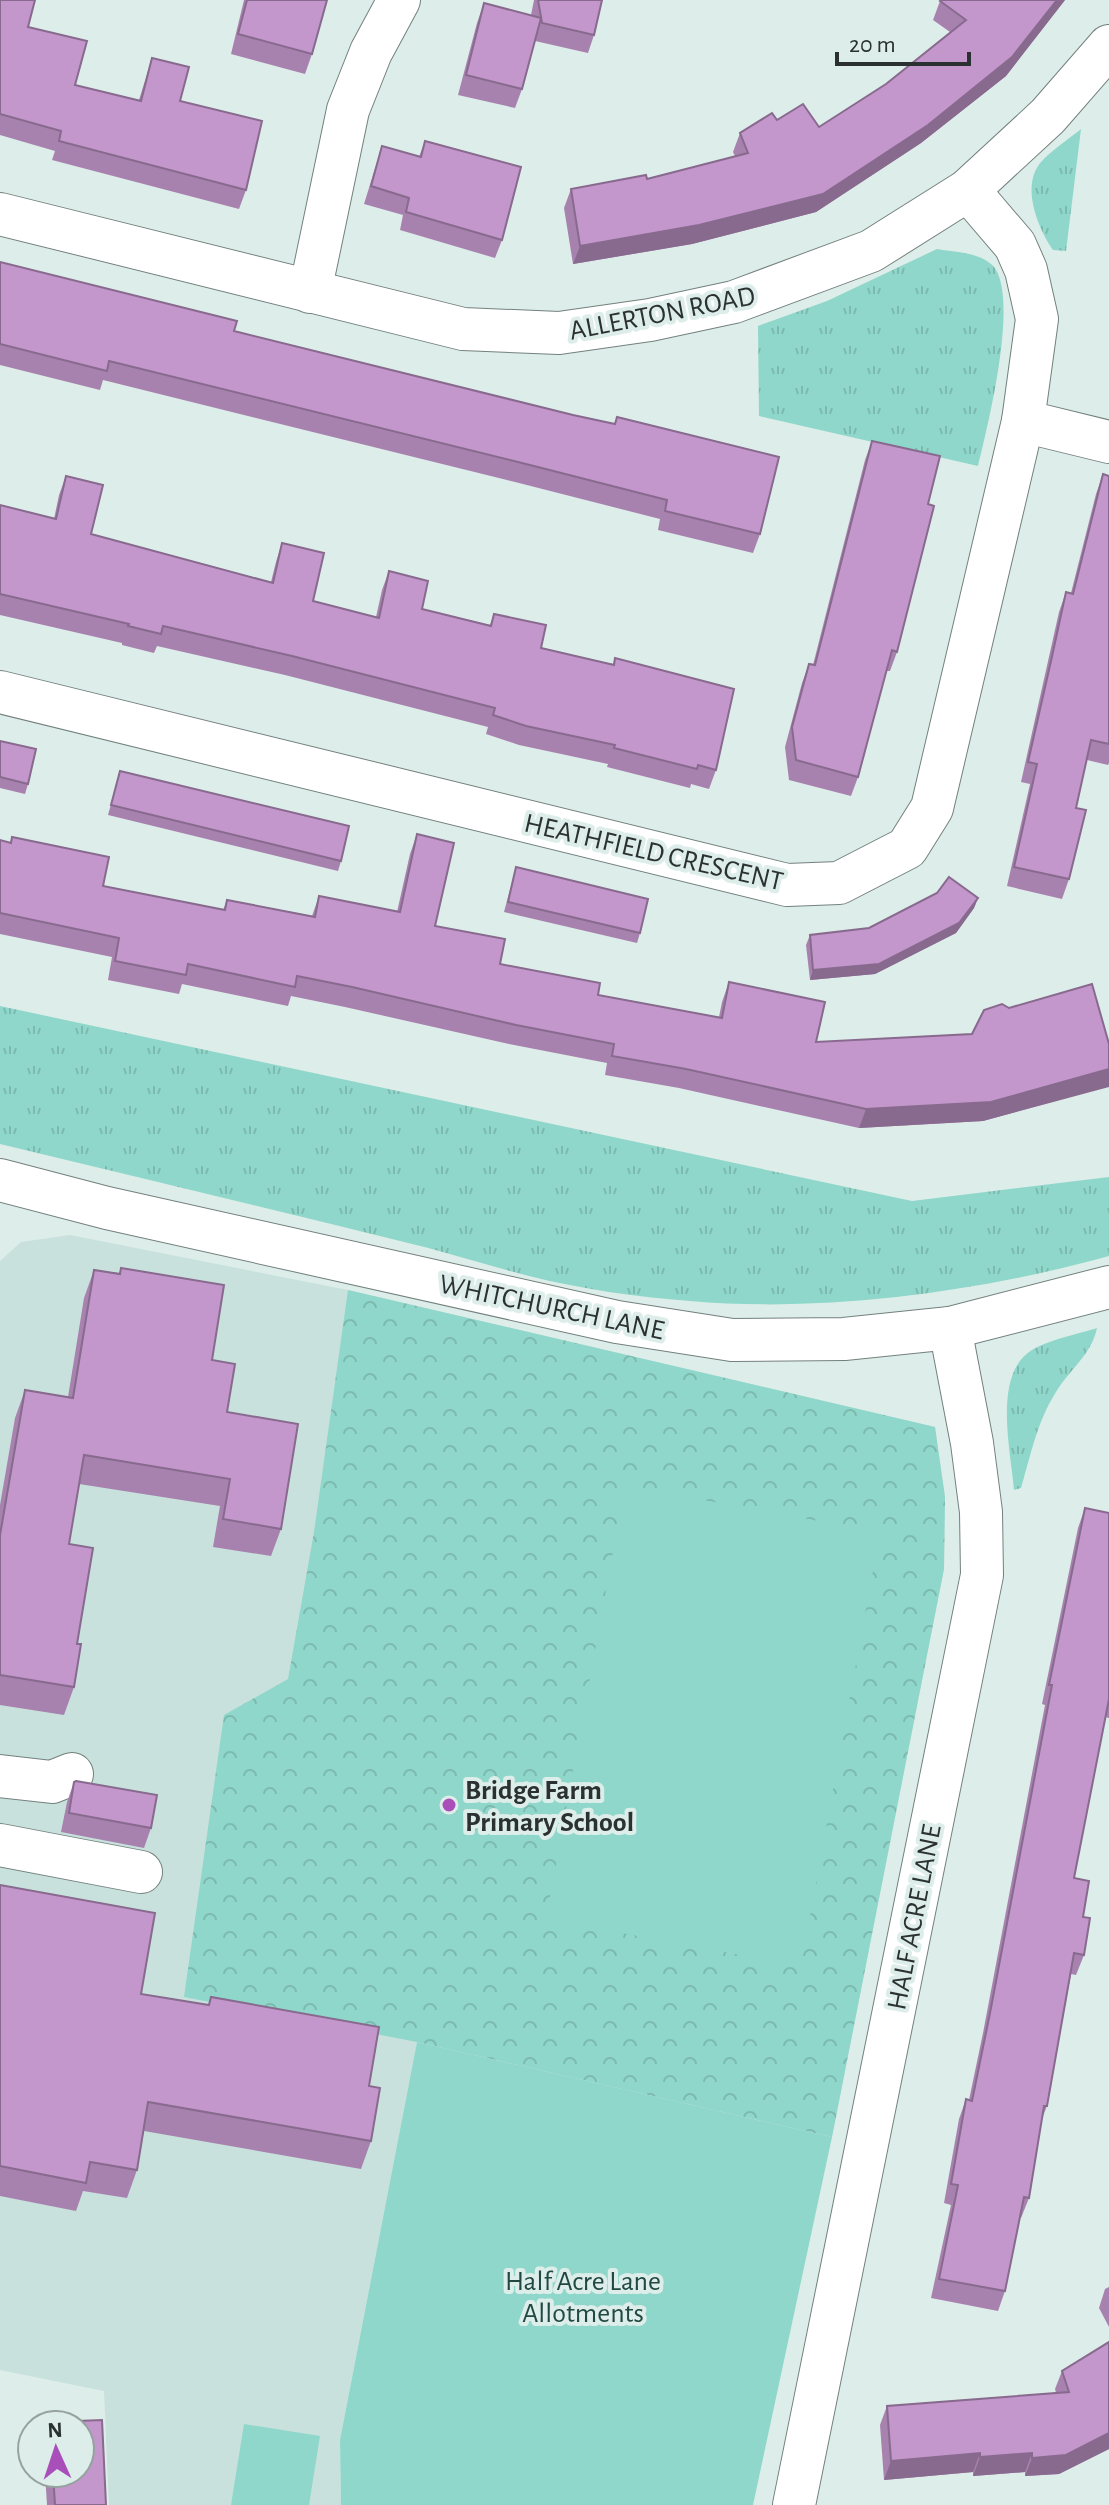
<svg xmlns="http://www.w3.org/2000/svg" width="1109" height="2505" font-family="'Alegreya Sans',sans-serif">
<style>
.built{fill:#c8e1dc}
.grass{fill:url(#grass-tufts)}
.park{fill:url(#park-crowns)}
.garden{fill:#8fd7ca}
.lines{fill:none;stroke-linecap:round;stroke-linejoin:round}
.minor-casing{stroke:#73817e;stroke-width:44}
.minor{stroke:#fff;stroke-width:42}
.wall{fill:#a882af}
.shaded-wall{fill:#886a8e}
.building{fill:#c397cb;stroke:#886a8e;stroke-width:2}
.poi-dot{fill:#a94fba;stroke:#ddede9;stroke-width:3}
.labels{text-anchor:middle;stroke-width:8;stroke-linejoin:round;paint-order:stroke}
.street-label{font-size:28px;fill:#2b3130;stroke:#ddede9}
.poi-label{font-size:28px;font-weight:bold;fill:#2b3130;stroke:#ddede9;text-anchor:start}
.park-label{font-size:28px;fill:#214842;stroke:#ddede9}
</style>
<defs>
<pattern id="grass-tufts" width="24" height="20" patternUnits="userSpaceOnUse" patternTransform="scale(2)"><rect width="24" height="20" fill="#8fd7ca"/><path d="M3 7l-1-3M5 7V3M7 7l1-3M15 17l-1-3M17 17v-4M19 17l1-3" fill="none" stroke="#7cb9ae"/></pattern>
<pattern id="park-crowns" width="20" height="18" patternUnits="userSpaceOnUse" patternTransform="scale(2)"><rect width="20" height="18" fill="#8fd7ca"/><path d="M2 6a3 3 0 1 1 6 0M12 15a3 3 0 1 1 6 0" fill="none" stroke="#7cb9ae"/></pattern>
</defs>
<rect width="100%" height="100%" fill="#ddede9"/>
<path class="built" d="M70,1235L348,1290L935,1427L945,1497L944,1569L832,2137L417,2042L340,2440L341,2505H109L104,2391L0,2370V1261L21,1242Z"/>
<g class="grass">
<path d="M1081,129L1066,251L1053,250C1039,230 1022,190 1038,166C1046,154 1069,139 1081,129Z"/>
<path d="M937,249C954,252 977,252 991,264C1022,290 987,429 978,466L759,416L758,326L827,301Z"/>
<path d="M0,1006L912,1201L1109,1177V1256C979,1292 825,1313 690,1301C636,1297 581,1289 529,1276C486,1265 443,1251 400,1241C267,1208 133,1176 0,1144Z"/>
<path d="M1097,1328C1092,1354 1069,1370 1056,1392C1037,1422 1031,1454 1021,1488L1014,1490C1011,1451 992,1374 1032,1350C1048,1340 1078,1334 1097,1328Z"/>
</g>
<path class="park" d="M348,1290L935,1427L945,1497L944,1569L832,2137L417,2042L184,1997L224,1715L288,1679L314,1532Z"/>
<g class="garden">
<path d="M625,1486L880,1532L801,1966L546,1919Z"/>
<path d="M417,2042L832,2137L753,2505H341L340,2440Z"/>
<path d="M244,2424L320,2436L309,2505H231Z"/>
</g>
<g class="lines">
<defs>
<g id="minor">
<path d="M0,214L463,329L559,333L650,320L734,302L871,251L968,190L1048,116L1109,46"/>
<path d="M310,292L348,110L371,52L399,0"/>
<path d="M1023,421L1109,442"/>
<path d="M0,692L787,885L839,883L907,848L932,808L1023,421L1037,319L1026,270L1015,245L968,190"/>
<path d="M0,1180L107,1208L617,1322L732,1340L844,1339L950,1328L1109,1287"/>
<path d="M0,1776L52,1782L72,1774"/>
<path d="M0,1845L141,1872"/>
<path d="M794,2505L982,1575L981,1512L972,1443L950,1328"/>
</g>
</defs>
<use href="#minor" class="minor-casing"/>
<use href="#minor" class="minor"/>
</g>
<g class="wall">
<path d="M0,0L28,27L75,85L139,100L152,58L180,101L246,190L239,209L52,160L55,151L0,135Z"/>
<path d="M244,0H327L312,54L305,74L231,54Z"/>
<path d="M534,0H602L594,35L588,53L535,41L522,89L515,108L458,95L477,23L484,3L531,15Z"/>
<path d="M1065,0L1006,76L921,143L816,212L692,244L573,264L564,208L571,189L647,179L735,156L733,152L740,133L777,120L819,127L886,84L950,32L933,20L940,1Z"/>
<path d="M425,141L502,240L495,258L400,230L403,215L364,204L382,146L419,157Z"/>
<path d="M0,262L234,331L760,534L753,553L658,530L660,519L519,483L103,380L100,390L0,365Z"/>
<path d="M872,441L928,504L897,652L890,671H886L858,777L851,796L789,780L785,747L802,683L809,664L813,665L865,460Z"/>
<path d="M1103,474L1109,476V763L1108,765L1087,760L1076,808L1069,879L1062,899L1007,886L1030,784L1021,782L1059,612L1066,592L1071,593L1096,494Z"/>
<path d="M66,476L91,534L271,582L276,562L282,543L313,601L376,617L382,590L389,571L422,609L490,625L494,614L541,648L613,664L615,658L716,770L709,789L691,784L690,788L607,767L608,764L519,745L486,734L488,727L285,675L157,646L154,653L122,645V643L0,615V505L54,519L59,495Z"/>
<path d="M0,741L28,784L25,794L0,788Z"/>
<path d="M120,771L341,861L338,871L108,815Z"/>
<path d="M417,834L435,926L500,964L598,995L719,1017L722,1002L729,982L816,1042L972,1034L1009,1008L1109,1044V1086L983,1121L859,1128L679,1088L605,1075L607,1063L509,1044L345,1007L291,996L288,1006L182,984L179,994L108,980L112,957L0,934V840L10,843L12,837L103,886L223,910L227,900L312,916L319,896L397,912L410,854Z"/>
<path d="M516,867L640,933L637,943L504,912Z"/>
<path d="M978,898L974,908L956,933L875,974L810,980L806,945L810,935L869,928Z"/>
<path d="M121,1268L212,1360L227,1412L281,1529L271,1556L213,1547L220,1506L79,1484L69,1544L77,1644L74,1687L64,1715L0,1705V1505L15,1418L25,1390L68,1397L84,1298L94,1270L119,1273Z"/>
<path d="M1085,1508L1109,1513V1718L1105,1717L1074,1878L1083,1917L1084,1955L1076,1975L1071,1974L1047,2106L1041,2121L1029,2198L1021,2218L1020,2217L1005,2291L998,2311L931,2298L951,2205L944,2203L959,2119L966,2099L969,2100L983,2033L1045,1705L1042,1704L1078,1528Z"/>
<path d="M74,1782L151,1828L144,1848L61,1832L67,1802Z"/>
<path d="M0,1885L141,1994L208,2005L211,1997L369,2086L371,2141L361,2169L144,2131L137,2170L127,2198L83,2191L76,2211L0,2196Z"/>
<path d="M1109,2287V2327L1099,2308L1105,2289Z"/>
<path d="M1109,2342V2449L1059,2474L1025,2476V2472L973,2476V2472L884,2480L880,2425L887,2406L1056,2393L1055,2389L1062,2371Z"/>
<path d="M102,2420L106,2505H47L45,2473H80V2425H50L51,2422Z"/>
</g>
<g class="shaded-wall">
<path d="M1057,0H1065L1006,76L921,143L816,212L692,244L573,264L580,246L823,194Z"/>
<path d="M978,898L974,908L956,933L875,974L810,980L813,970Z"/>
<path d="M1109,1069V1087L983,1121L859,1128L866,1109Z"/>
<path d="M1109,2433V2449L1059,2474L1025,2476L1032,2458Z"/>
<path d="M980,2453L973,2472L884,2480L891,2461Z"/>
<path d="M1032,2453L1025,2472L973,2476L980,2457Z"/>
</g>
<g class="building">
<path d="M0,0H35L28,27L87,41L75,85L141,101L152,58L189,67L180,101L262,121L246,190L59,141L61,131L0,114Z"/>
<path d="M247,0H327L312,54L238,34Z"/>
<path d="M538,0H602L594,35L542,23Z"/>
<path d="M941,0H1057L1012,57L928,125L823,194L699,225L580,246L571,189L646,175L647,179L748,153L740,133L772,113L777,120L803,104L819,127L886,84L966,20L940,1Z"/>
<path d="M484,3L541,18L522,89L466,75Z"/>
<path d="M425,141L521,167L502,240L406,212L409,198L371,186L382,146L421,157Z"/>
<path d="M0,262L237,321L234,331L573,415L615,424L617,417L779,457L760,534L665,511L667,500L526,464L109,361L107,371L0,344Z"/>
<path d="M872,441L940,456L928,504L934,506L897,652L892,650L858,777L796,760L792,727L809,664L815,665Z"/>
<path d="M1103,474L1109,476V744L1091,740L1076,808L1086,810L1069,879L1014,867L1037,764L1028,762L1051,661L1066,592L1073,594Z"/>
<path d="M66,476L103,485L91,534L273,583L282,543L324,553L313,601L379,618L389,571L428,581L422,609L491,626L494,614L546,625L541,648L614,665L615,658L734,689L716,770L698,765L697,769L614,748L615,745L526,726L493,715L495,708L292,656L163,626L161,634L128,626L129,624L0,594V505L56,519Z"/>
<path d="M0,741L36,749L28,784L0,777Z"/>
<path d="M120,771L349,826L341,861L111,805Z"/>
<path d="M417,834L454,843L435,926L505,939L500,964L600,983L598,995L722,1018L729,982L825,1002L816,1042L972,1034L984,1010L1002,1004L1009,1008L1092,984L1109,1044V1069L991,1102L866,1109L686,1069L612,1056L614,1044L516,1025L352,987L297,976L295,987L188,964L186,975L115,961L119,938L0,913V840L11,843L12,837L109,857L103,886L225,910L227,900L315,917L319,896L400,912Z"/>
<path d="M516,867L648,899L640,933L508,902Z"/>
<path d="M949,877L978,898L959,923L879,964L813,970L810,935L869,928L937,893Z"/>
<path d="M121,1268L224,1285L212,1360L235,1364L227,1412L298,1424L281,1529L223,1519L230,1479L84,1455L69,1544L93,1548L77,1644H81L74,1687L0,1675V1535L25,1390L73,1398L94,1270L120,1274Z"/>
<path d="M1085,1508L1109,1513V1699L1074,1878L1089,1881L1083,1917L1090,1918L1084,1955L1074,1953L1047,2106H1044L1029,2198L1024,2197L1005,2291L939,2279L958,2185L951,2184L966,2099L972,2101L990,2013L1052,1685H1049Z"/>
<path d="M76,1781L157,1795L151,1828L69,1813L74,1782Z"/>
<path d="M0,1885L155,1913L141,1994L209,2005L211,1997L379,2027L369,2086L380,2088L371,2141L148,2102L137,2170L90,2162L86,2183L0,2166Z"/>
<path d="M1109,2342V2433L1066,2455L1032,2458V2453L980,2457V2453L891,2461L887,2406L1069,2392L1062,2371Z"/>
<path d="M102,2420L106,2505H55L53,2473H80V2425H51V2422Z"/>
</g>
<circle class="poi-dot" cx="449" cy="1805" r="8"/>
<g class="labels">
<g class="street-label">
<text transform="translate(662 312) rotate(-11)" y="10">ALLERTON ROAD</text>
<text transform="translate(654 851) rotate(13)" y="10">HEATHFIELD CRESCENT</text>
<text transform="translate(552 1306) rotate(12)" y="10">WHITCHURCH LANE</text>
<text transform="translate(913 1917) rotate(-79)" y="10">HALF ACRE LANE</text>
</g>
<g class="poi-label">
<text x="465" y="1799">Bridge Farm<tspan x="465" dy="32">Primary School</tspan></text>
</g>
<g class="park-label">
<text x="583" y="2290">Half Acre Lane<tspan x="583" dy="32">Allotments</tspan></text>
</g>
</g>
<g transform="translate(56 2449) rotate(357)"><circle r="38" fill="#ddede9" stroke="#96a29f" stroke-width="2"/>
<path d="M0-6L14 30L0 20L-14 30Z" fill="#a94fba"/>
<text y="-12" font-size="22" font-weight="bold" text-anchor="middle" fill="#2b3130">N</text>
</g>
<path d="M837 52v12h132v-12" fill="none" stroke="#2b3130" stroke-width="4"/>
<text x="849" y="52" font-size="24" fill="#2b3130" stroke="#ddede9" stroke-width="6" paint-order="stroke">20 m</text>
</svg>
